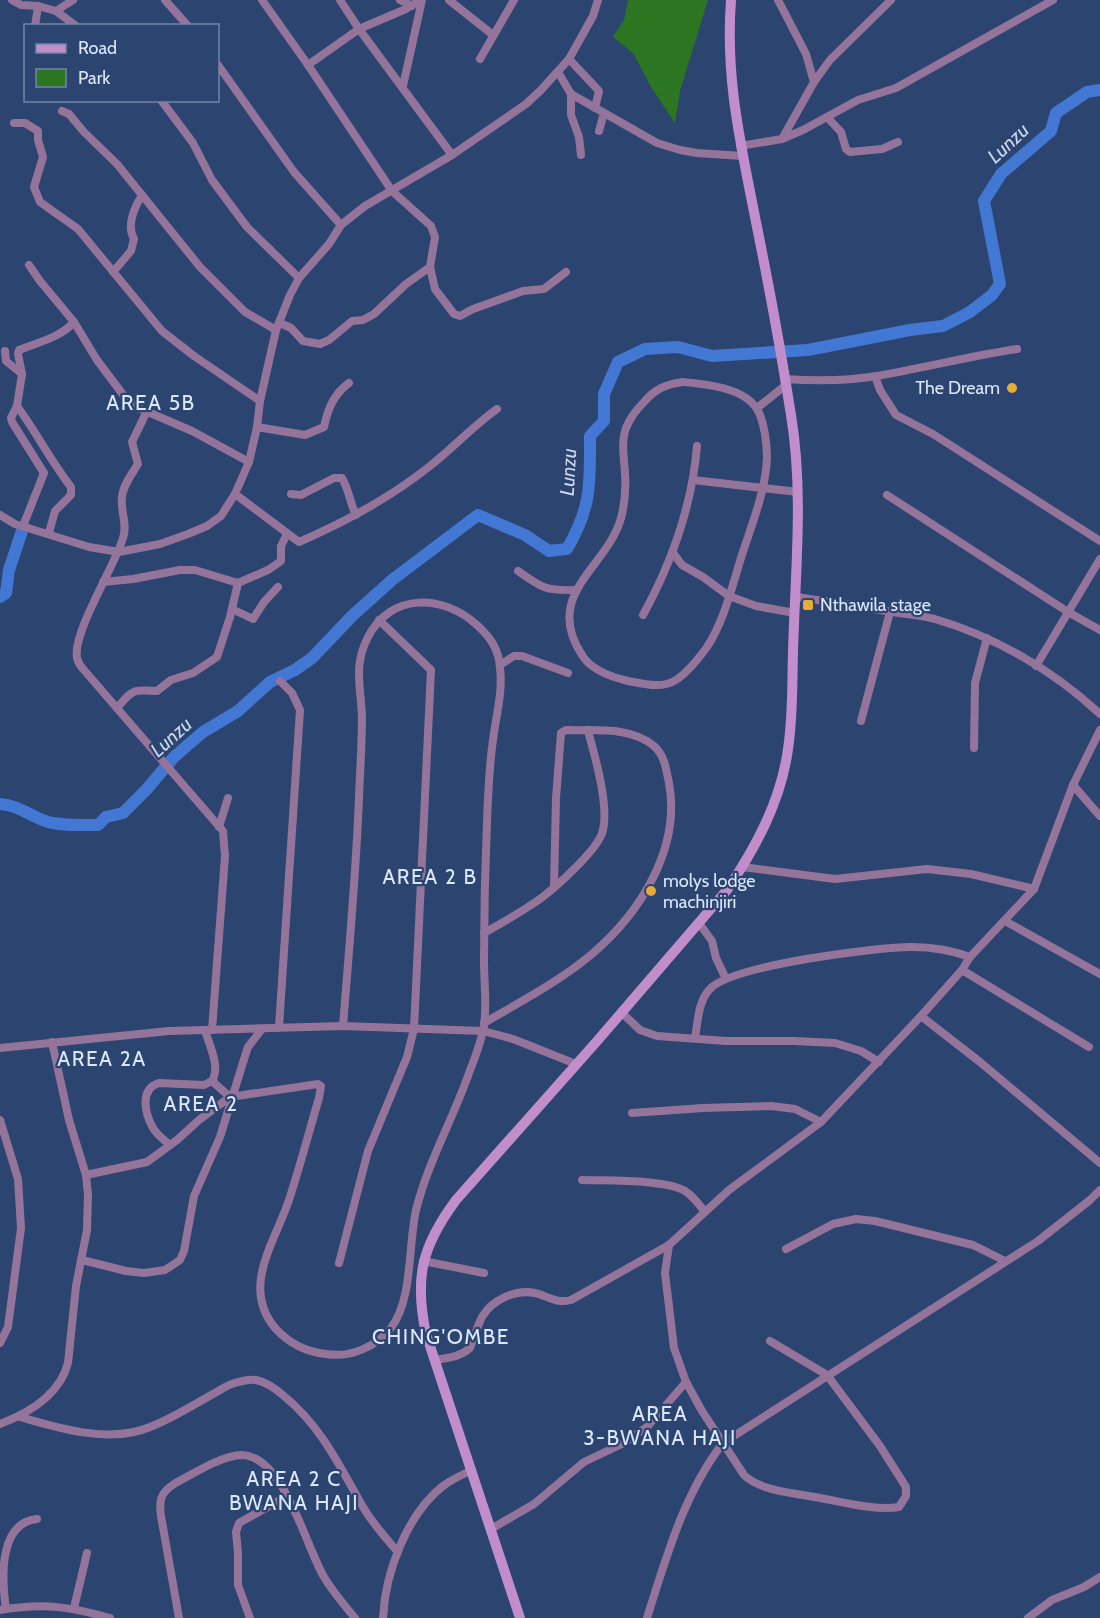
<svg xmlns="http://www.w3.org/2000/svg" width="1100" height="1618" font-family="Cabin,sans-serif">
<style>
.green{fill:#2c7521}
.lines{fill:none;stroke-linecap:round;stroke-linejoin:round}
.river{stroke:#4377d4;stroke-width:12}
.minor{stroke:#95749b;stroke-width:8}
.secondary{stroke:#c28dcb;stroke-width:10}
.poi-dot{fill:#e6ac36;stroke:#2c4470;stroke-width:2}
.labels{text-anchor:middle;stroke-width:4.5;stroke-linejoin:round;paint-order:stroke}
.poi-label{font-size:18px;fill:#dae7fc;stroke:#2c4470;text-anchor:start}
.water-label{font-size:20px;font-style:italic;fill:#c9d7ef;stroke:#2c4470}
.quarter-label{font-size:21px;letter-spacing:1.5px;fill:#dae7fc;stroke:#2c4470}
</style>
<rect width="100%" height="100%" fill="#2c4470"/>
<path class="green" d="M628,0H708L680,91L675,123L651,87L633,53L613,37L624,20Z"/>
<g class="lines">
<g class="river">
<path d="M0,597L6,593L9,570L22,531"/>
<path d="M0,804C17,805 29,815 45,821C60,826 81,825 98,825L106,817L123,813L146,790L174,757L203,732L238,711L270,682L295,670L312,658L352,616L392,580L478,515L525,535L549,551L567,549C592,506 590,484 590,436L604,421V394L618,362L645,349L678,347L712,356L808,350L910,330L943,326L970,312L992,295L1000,284L984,201L1001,174L1051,131L1056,113L1087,92L1100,90"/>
</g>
<g class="minor">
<path d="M12,0L21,5L38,6L35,26"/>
<path d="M165,0L188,26"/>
<path d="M262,0L308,65L392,191L431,226L435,237L430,267L435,289L454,314L460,316L473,309L523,291L544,289L566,272"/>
<path d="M340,0L359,29L452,155"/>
<path d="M400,0L412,6"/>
<path d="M449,0L493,35"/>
<path d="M778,0L806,54L814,82"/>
<path d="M38,6L56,11L76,26"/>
<path d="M56,11L73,0"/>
<path d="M480,59L514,0"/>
<path d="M569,59L599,91L595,108"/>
<path d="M218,65L294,172L341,225"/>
<path d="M308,65L359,29L406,9L420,0"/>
<path d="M558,72L571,94L657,143L680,150L697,153L742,156"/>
<path d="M403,86L422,0"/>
<path d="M571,94V115L579,137L581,155"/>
<path d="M161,100L193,143L212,180L247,227L299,278"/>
<path d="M62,111L69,114L84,132L117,164L200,267L245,312L276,330"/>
<path d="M827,117L841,132L846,149L850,152L882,149L898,142"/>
<path d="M14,123H25L38,131V140L43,157L34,187L40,202L78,229L162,331L194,356L260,401"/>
<path d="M599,131L604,113"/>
<path d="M782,139L814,82L830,60L891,0"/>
<path d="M740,146L782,139L803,130L858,100L896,88L1053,0"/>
<path d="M29,265L40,281L74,322L97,360L127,400L141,409L192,431L249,462"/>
<path d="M113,272L131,251L134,239C126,225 134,208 142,195"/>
<path d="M280,323L291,328L303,341L320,344L329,340L352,321L363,320L374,314L406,284L430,267"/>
<path d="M5,351L6,361L22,374L17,406L11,418L12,422L44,473L23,526"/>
<path d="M22,374L18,354L19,350C38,342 60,338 74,322"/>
<path d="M875,376L880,390L896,415L933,434L1100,541"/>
<path d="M784,379C815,381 847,381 877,376C924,368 970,356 1017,349"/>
<path d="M683,382C705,384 743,387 757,409C764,420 767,444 767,457C766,491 751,526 741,558C732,587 724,621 707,647C699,658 688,672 676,680C662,689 644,684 628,681C611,677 591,670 582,655C542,594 608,567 621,518C625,503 626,487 625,473C624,458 621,442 626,428C630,418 637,409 644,402C655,389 666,384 683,382Z"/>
<path d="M17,406C36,432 51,461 71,487V495L55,511L49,533"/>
<path d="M757,408L786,385"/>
<path d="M147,411L132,442L138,464C132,474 123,485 122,497C120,511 128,524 123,538C115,566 72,633 77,658C78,662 81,667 84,670L223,831L225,856L212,1030"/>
<path d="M257,427L305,435L324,427C328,408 334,394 349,383"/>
<path d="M693,480L798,492"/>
<path d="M235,494L299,542C345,522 390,498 430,466C453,448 473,426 497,409"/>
<path d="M291,494L301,495L334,478H342C349,490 350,503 356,515"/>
<path d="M887,495L1068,612L1100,630"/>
<path d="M0,515L15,524L89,547L119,552L160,544L188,534L207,526L221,516L235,494L249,462L257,427L260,401L276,330L290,295L299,278L329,244L341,225L365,206L452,155L526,104L541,90L569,59L593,16L598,0"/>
<path d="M673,553L682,565L703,577L729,596L756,606L795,613"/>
<path d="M518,571C542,588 545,591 576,590"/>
<path d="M103,582L133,579L180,570H195L238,583L268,570L281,561V546L287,534"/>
<path d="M796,597C826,601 856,606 886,611C903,614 919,615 935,619C996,637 1054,671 1100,714"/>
<path d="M232,609L253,619L264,602L278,587"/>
<path d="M643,615C672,562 692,507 697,446"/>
<path d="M500,665L514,656H522L568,673"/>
<path d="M1036,666L1100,559"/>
<path d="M117,708C133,690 131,689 157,691L171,680L193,673L217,657L230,617L238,583"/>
<path d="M861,721L890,612"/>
<path d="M974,748L975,683L987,638"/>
<path d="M1073,785L1100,816"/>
<path d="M219,827L228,798"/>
<path d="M742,867L835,879L927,869L971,874L1034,889"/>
<path d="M1005,921L1100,974"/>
<path d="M699,923L712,941L716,958L726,979"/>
<path d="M484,933C500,924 516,915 531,905C549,894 599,850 603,830C609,805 595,756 588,731"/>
<path d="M962,970L1089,1047"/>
<path d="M621,1012L640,1030L657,1036L726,1041H794L835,1043L861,1051L879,1062"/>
<path d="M921,1016L980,1062L1100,1163"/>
<path d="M484,1023C520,1002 560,981 592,954C640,913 681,849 669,783C666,769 665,756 654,746C630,726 595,731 566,730L561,733L556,798L554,886"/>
<path d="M279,1027L300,710L292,693L280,681"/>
<path d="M695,1038C698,1021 698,999 712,987C738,965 875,947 912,947C933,947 951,950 970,957"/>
<path d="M0,1048L169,1031L343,1026L483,1031L513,1039L576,1064"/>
<path d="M212,1081L230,1097"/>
<path d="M632,1113L703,1108L771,1106L795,1109L821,1122"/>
<path d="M0,1120L18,1179L21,1228L8,1327L0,1343"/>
<path d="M170,1145C164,1140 157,1135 153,1128C145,1114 139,1089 159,1083L204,1085L212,1081C221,1067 209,1045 205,1030"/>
<path d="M86,1175L147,1162L177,1140L199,1120L230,1097L318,1084L321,1086L319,1098C309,1132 300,1166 289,1200C275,1242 240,1288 276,1329C289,1343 307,1352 326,1354C350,1358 376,1347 391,1328C413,1299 408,1246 416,1210C428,1162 453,1119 469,1073C475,1058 481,1042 484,1026C487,1005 484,982 484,961C484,914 485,868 487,822C488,795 489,767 493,740C496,716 503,692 500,668C499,650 491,638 478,626C444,594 391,592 368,637C353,666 361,687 362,717C362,743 360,771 359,798C356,874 349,950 343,1026"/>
<path d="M582,1180C607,1181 665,1179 685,1191C693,1196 699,1204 705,1212"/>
<path d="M669,1245L665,1273L674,1348L686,1382L702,1411L744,1475C750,1481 757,1484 765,1487C782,1493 801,1494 820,1498C843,1502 876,1511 899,1507L906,1496V1487L880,1446L827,1375L770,1341"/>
<path d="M786,1249L833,1224L856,1219L875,1221L973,1245L1005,1261"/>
<path d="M82,1260L126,1271L144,1273L165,1270L180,1260L184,1251L194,1196L220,1137L245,1056L248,1047L262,1029"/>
<path d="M423,1261L484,1273"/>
<path d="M339,1263L368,1151L407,1057L414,1029L431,670L379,620"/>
<path d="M435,1360C448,1358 460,1357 470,1348C474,1338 477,1327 482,1317C492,1300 515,1289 535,1293C548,1296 556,1304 571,1300L669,1245L729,1190L821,1122L921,1016L962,970L970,957L1034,889L1073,785L1100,730"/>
<path d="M20,1417C56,1427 96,1440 134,1432C160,1427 203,1399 229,1385C238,1382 247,1379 256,1380C267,1382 276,1389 284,1396C321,1426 340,1467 363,1507C373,1524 385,1537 397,1551"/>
<path d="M0,1424C29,1413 60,1394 68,1363L76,1286L87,1230L88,1195L86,1175L69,1120L52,1042"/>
<path d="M491,1529L534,1504L584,1462L624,1443L647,1427L686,1382"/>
<path d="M74,1608L87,1553"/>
<path d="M6,1609C1,1574 0,1523 37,1519"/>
<path d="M0,1610C43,1603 68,1606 110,1618"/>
<path d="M179,1618L161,1516C159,1501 160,1493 174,1484C191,1475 222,1455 242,1455C284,1456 306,1547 324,1577C333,1592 344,1605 355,1618"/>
<path d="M250,1618L238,1585V1553L236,1532L239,1523L287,1496"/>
<path d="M383,1618C385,1573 407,1514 443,1486C452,1479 462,1475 472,1470"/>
<path d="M647,1618C666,1558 684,1493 723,1443L1038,1241L1090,1200L1100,1190"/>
<path d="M1028,1618L1052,1600L1084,1587L1100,1577"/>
</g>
<path class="secondary" d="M520,1618L426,1334C414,1277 422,1246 456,1200L598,1040L727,890C756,847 781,801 788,749C793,717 792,685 793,653C795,574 804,494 791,415C781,351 769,286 756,222C741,145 725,79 731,0"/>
</g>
<g class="poi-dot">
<circle cx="1012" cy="388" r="6"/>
<rect x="802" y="599" width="12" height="12" rx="3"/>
<circle cx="651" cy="891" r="6"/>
</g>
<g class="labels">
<g class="poi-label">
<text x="1000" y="394" text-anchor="end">The Dream</text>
<text x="820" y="611">Nthawila stage</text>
<text x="663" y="887">molys lodge<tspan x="663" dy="21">machinjiri</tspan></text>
</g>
<g class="water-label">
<text transform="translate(1008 143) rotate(-43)" y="7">Lunzu</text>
<text transform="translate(568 472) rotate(-87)" y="7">Lunzu</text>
<text transform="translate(171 737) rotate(-42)" y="7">Lunzu</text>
</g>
<g class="quarter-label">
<text x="151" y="410">AREA 5B</text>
<text x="430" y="884">AREA 2 B</text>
<text x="102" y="1066">AREA 2A</text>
<text x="201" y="1111">AREA 2</text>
<text x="441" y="1344">CHING'OMBE</text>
<text x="660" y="1421">AREA<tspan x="660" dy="24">3-BWANA HAJI</tspan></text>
<text x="294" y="1486">AREA 2 C<tspan x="294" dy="24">BWANA HAJI</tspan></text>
</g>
</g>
<rect x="24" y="24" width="195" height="78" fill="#2c4470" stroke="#7285a8" stroke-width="1.5"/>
<rect x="36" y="44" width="30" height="9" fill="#c28dcb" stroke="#7285a8" stroke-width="1.5"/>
<text x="78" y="54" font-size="18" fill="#dae7fc">Road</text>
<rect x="36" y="69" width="30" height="18" fill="#2c7521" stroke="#7285a8" stroke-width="1.5"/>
<text x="78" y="84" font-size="18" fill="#dae7fc">Park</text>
</svg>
